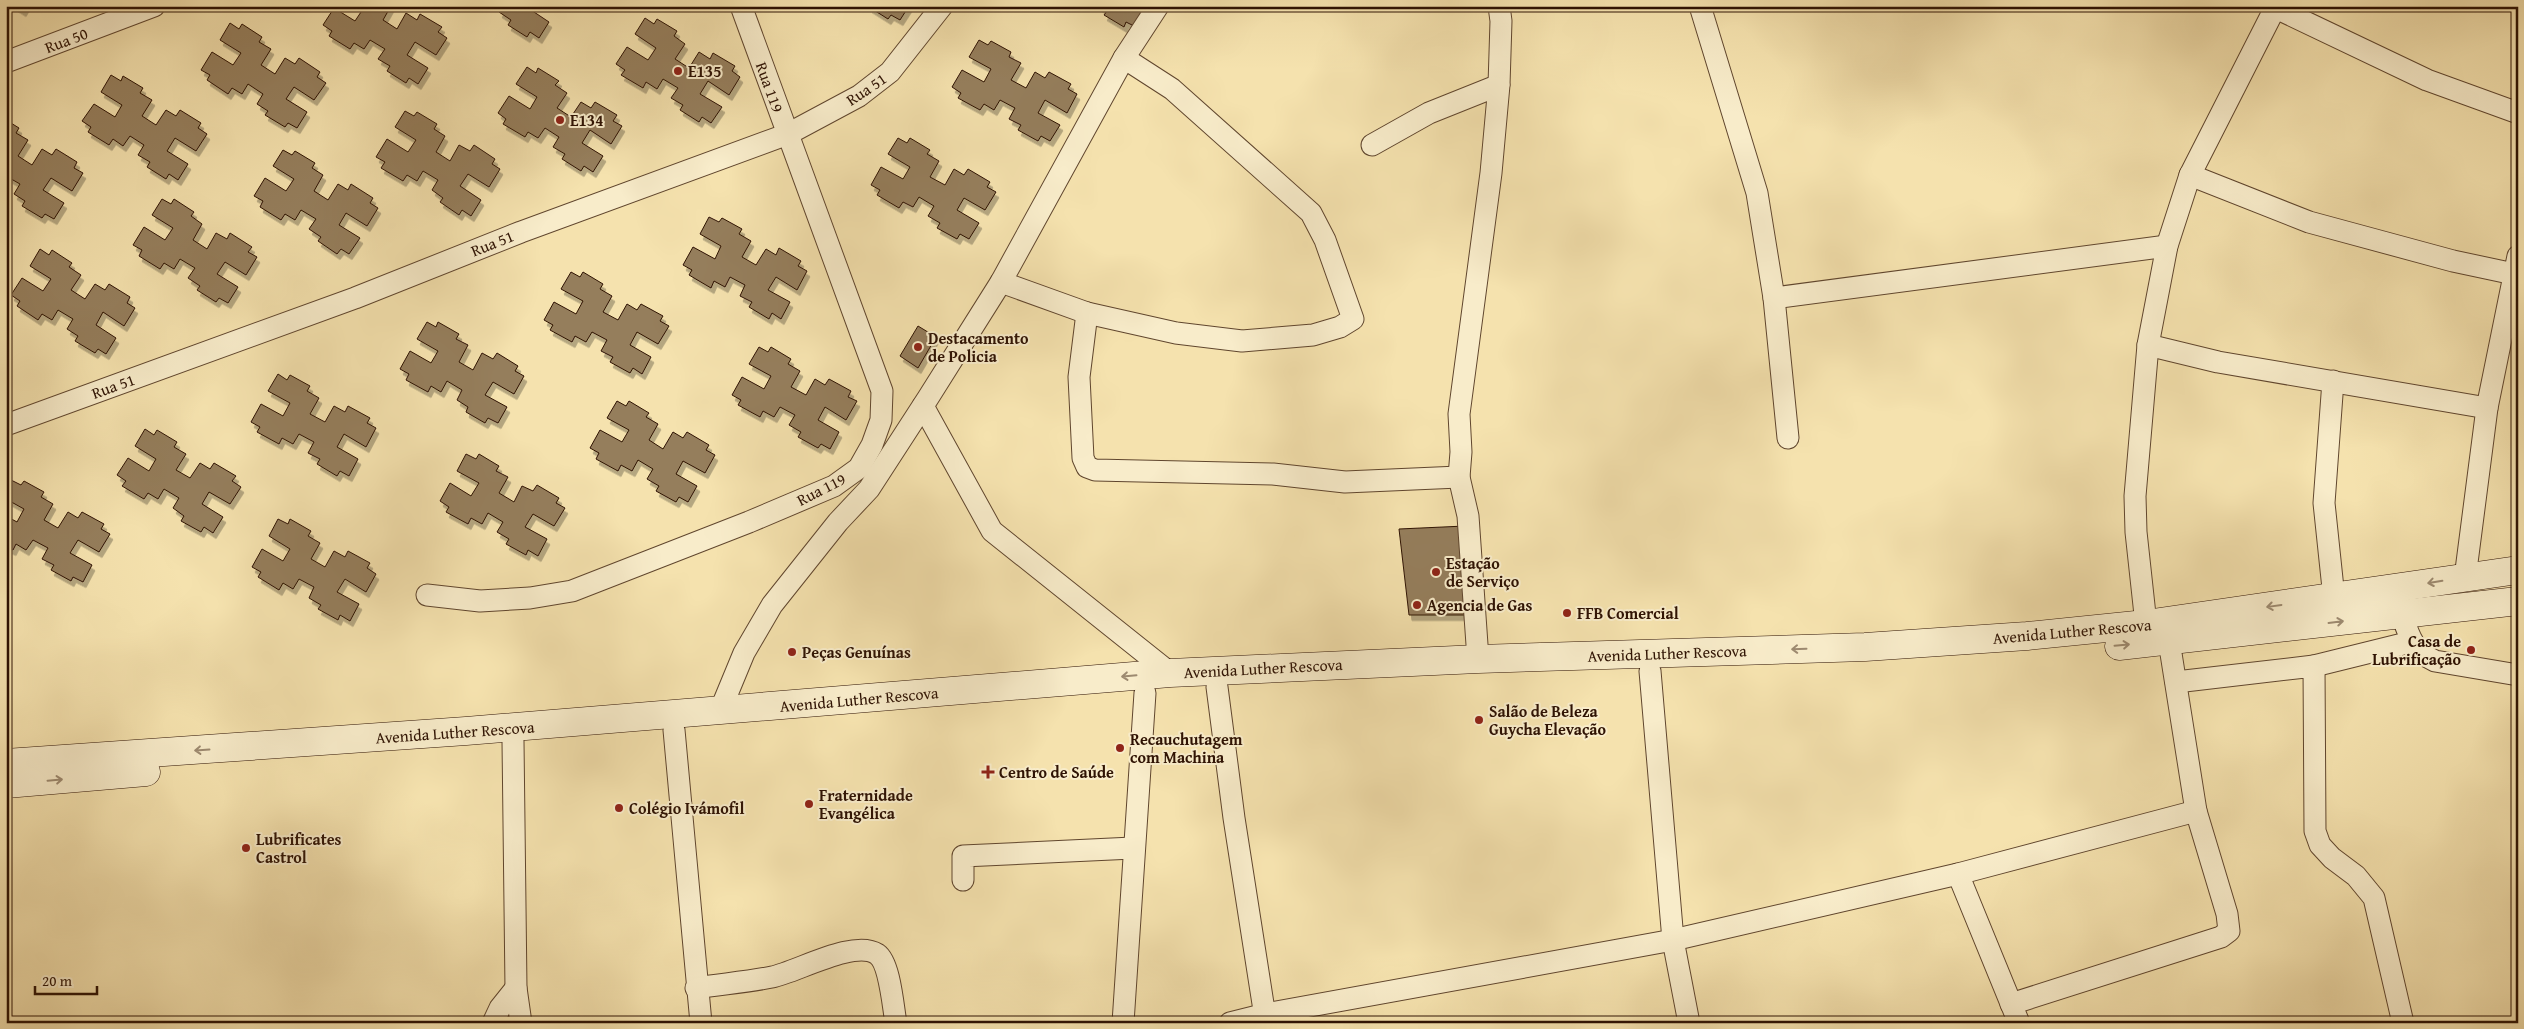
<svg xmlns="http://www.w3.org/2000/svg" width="2524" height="1029" font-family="'Gentium Book Plus',serif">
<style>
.building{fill:#957e5c;stroke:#2e1203;filter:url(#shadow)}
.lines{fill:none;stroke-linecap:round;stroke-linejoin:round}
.minor-casing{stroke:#60462e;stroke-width:23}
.secondary-casing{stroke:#2e1203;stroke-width:29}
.minor{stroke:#f8ecca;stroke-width:21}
.secondary{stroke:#f8ecca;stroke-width:28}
.oneway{stroke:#9d8a70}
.poi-dot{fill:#8f2418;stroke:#f8ecca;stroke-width:2}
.labels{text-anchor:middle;stroke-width:4;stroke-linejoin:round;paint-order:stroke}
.street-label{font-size:16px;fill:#2e1203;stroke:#f8ecca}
.poi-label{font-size:16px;font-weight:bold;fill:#2e1203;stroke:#f8ecca;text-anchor:start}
</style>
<defs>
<filter id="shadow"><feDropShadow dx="3" dy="5.5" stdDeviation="0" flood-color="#0004"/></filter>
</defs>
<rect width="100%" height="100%" fill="#f5e2ae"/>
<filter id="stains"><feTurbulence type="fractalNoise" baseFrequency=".004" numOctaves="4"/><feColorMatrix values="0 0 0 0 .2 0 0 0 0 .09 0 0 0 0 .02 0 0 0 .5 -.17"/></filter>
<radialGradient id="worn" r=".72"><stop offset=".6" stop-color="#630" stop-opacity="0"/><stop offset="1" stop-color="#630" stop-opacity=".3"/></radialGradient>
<g class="building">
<path d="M15,6H26L23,11Z"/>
<path d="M359,6H391L383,20L397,29L406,13L417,20L420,14L442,27L438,32L447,38L436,55L415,42L407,55L428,68L418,84L409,78L406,83L387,71L390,66L378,59L385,49L370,40L364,49L354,43L350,49L329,36L332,31L323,25L334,8L355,21L363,9Z"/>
<path d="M503,6H530L528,8L549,22L539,38L530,32L527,37L508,25L511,20L499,12Z"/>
<path d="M909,6L900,20L891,15L888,19L869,7Z"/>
<path d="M1099,6H1138L1145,10L1136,27L1126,22L1124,27L1104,15L1107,11Z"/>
<path d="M645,18L654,24L657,19L677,31L674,36L685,44L675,59L689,68L699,52L710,59L713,53L735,66L732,71L740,77L729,95L708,81L700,94L722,107L711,123L702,117L699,122L680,110L683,105L671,98L678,88L663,79L657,89L646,82L643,88L621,75L625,70L616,64L627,47L648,60L656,48L635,34Z"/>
<path d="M230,23L239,29L242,24L262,37L259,42L271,49L261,65L275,74L285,58L295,64L299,58L320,72L317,77L326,83L314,100L294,87L286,99L307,112L297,128L288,123L285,127L265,115L268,111L257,104L263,94L248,84L242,94L232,88L228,94L207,80L210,75L201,70L212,52L233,65L241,53L220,40Z"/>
<path d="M979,40L988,45L991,41L1011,52L1009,57L1021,63L1011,80L1026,88L1035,72L1045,78L1049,72L1071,84L1068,89L1077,94L1067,113L1045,100L1038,113L1060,125L1050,141L1041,136L1038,141L1018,130L1021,125L1009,119L1015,108L1000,100L994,110L984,104L980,110L958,98L961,93L952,87L962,70L984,82L991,69L969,57Z"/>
<path d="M527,67L536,73L538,68L559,81L555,85L567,93L557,108L571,117L581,102L591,108L595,102L617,115L613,121L622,126L611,144L590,130L582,143L603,156L593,172L584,166L581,171L562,159L565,154L553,147L559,137L545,128L538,138L528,132L525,137L503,124L506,119L498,113L509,96L530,109L537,97L516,84Z"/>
<path d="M111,75L121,81L123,76L143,88L140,93L152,100L142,116L156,125L166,110L176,116L180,110L201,123L198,128L207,134L196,151L175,138L167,151L188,164L178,180L169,174L166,179L147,167L150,162L138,155L144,145L130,136L123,146L113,139L109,145L88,132L91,127L82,121L94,104L115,117L122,105L101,92Z"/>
<path d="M405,111L414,116L417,112L437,124L434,129L445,136L436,152L450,161L459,145L470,151L474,145L495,159L492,164L500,169L489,187L468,174L460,186L481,200L471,216L462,210L459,215L440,202L443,198L432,190L438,180L423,171L417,181L407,175L403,181L381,168L385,162L376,157L387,139L408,152L416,140L395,127Z"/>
<path d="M6,120L19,128L16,133L28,140L18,156L32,165L42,149L52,155L56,149L77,162L74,168L83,173L72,191L51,178L43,190L64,203L54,219L45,214L42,218L22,206L25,201L14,194L20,184L6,176Z"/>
<path d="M898,138L907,143L910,138L930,150L927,154L939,161L930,177L945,185L954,169L964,175L968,169L990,182L987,187L996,192L985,210L964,198L957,210L979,223L969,239L960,234L957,239L937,228L940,223L928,216L934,206L919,197L913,207L903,202L899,208L877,195L880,190L871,185L881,167L903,179L910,167L888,154Z"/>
<path d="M283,150L292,155L295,151L315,163L312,168L323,175L314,191L328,200L338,184L348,190L351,184L373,198L370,203L378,208L367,226L346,213L339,225L360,238L349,254L341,249L337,254L318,241L321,237L309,229L316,219L301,210L295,220L285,214L281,220L260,207L263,201L254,196L265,178L286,191L294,179L273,166Z"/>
<path d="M162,199L171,204L174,199L194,212L191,216L202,224L193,240L207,249L216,233L227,239L230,233L252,247L248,252L257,257L246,275L225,262L217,274L238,287L228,303L219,298L216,302L197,290L200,286L188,278L195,268L180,259L174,269L164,263L160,269L139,256L142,250L133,245L144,227L165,240L173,228L152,215Z"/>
<path d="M709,217L719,222L722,218L742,229L739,234L751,241L742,257L756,265L766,249L776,255L779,248L801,261L798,266L807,271L797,290L776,277L768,290L790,302L781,319L772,313L769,319L749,307L752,302L740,296L745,285L730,277L725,287L714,281L711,288L689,275L692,270L683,265L693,247L715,259L721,246L700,234Z"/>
<path d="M40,249L49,255L52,250L72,263L69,267L81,275L71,290L85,299L95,284L105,290L109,284L130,297L127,303L135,308L124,326L103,312L96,325L116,338L106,354L98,349L95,353L75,341L78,336L67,329L73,319L58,310L52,320L42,314L38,320L17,306L20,301L11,295L22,278L43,291L51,279L30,266Z"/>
<path d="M571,272L580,277L583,272L603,284L600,289L612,296L603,312L618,320L627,304L637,310L641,304L663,316L660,321L669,326L658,344L637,332L630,345L651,357L642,374L633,368L630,373L610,362L613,357L601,351L607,340L592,332L586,342L575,336L572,342L550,330L553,325L544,320L554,302L576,314L583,301L561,289Z"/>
<path d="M427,322L436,327L438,322L459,334L456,339L468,345L459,362L473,370L482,353L493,359L497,353L518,366L515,371L524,376L514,394L493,382L485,395L507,407L498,423L488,418L485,423L466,412L468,407L457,400L462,390L447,381L441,392L431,386L428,392L406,380L409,374L400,369L410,351L431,363L438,351L417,339Z"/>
<path d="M918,326L936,337L918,368L900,356Z"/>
<path d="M759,347L768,352L771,347L791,359L788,364L800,371L791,387L806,395L815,379L825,385L829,379L851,391L848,397L857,401L846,420L825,407L818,420L839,432L830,449L821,444L818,448L798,437L801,432L789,425L795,415L780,407L774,417L763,411L760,417L738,405L741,400L732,395L742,377L764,389L771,376L749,364Z"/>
<path d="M278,374L287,380L290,375L310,386L307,391L319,398L310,414L325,422L334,406L345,412L348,406L370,418L367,423L376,428L366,447L344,434L337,447L358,459L349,476L340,471L337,476L317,464L320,459L308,453L314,442L299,434L293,444L282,438L279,444L257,432L260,427L251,422L261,404L283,416L290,403L268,391Z"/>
<path d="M617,401L626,406L629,401L649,413L646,417L658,424L649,440L663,449L673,432L683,438L687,432L709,445L706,450L715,455L705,473L683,461L676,474L697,486L688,502L679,497L676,502L656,491L659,486L647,479L653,469L638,460L632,471L621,465L618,471L596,459L599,453L590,448L600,430L622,442L629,430L607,418Z"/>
<path d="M145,429L154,435L157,430L177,442L174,447L186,454L176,470L190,478L200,463L210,469L214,463L236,476L232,481L241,487L230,504L209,492L202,504L223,517L213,533L204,527L201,532L181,521L184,516L173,508L179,498L164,489L158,499L148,493L144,499L122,486L126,481L117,475L128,458L149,471L156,459L135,446Z"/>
<path d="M466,454L476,459L479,454L499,466L496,471L508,477L499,493L514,502L522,486L533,491L537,485L559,498L556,503L565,508L554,526L533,514L525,527L547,539L538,556L528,550L526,555L506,544L509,539L497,532L503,522L488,513L482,524L471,518L468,524L446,512L449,507L440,501L450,483L471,496L479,483L457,471Z"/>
<path d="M11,480L21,485L24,481L44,492L41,497L53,504L44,520L58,528L68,512L78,518L82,512L104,524L101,529L110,534L99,552L78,540L70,553L92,565L83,582L73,577L71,581L51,570L54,565L42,559L48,548L33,540L26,550L16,544L13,550L6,547V516L17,522L24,509L6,499V489Z"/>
<path d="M278,519L288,524L290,519L311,531L308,536L320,543L311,559L325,567L334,551L345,557L348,551L370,563L367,568L376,574L366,592L345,579L337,592L359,604L350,621L340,615L338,620L318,609L321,605L309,598L314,587L299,579L293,589L283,583L279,590L258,577L261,572L252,567L262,549L283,561L290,549L269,536Z"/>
<path d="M1465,526L1469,615H1409L1399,529Z"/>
</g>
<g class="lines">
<defs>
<g id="minor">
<path d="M1700,6L1757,193L1774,298L1788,438"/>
<path d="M2276,8L2427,80L2518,113"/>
<path d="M6,62L154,6"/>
<path d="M1372,145L1429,113L1499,85"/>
<path d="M2190,175L2309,222L2453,261L2514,274"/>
<path d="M1001,282L1087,313L1176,333L1242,341L1313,335L1340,327L1353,319L1325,240L1311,213L1172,89L1124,58"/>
<path d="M1774,298L2167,246"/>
<path d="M1087,313L1079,377L1083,458L1087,467L1095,470L1273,474L1345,482L1459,477"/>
<path d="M2148,345L2218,362L2487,408"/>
<path d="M2333,381L2324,503L2334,598"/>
<path d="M923,406L992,531L1170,673"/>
<path d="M6,425L355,298L521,232L788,134L859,96L890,72L942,6"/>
<path d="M2465,578L2487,408L2518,256"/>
<path d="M427,595L480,601L530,598L572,591L749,522L834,486L859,468L872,445L881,420L882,391L741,6"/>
<path d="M2402,615C2409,636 2413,651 2435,661L2518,675"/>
<path d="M2146,624L2136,532L2135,496L2148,345L2167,246L2190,175L2276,6"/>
<path d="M1478,659L1468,516L1459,477L1461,452L1459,414L1491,173L1499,85L1501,21L1499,6"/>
<path d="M2314,666L2411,642"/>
<path d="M1650,671L1673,940L1689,1023"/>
<path d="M2176,682L2314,666L2315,831L2320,845L2332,858L2356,876L2374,898L2403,1023"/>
<path d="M1217,687L1234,818L1266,1023"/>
<path d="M720,711L744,653L772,605L838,522L869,489L928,398L1001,282L1124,58L1158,6"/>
<path d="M674,730L701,1023"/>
<path d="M513,741L516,988L521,1023"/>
<path d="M1958,874L2019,1023"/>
<path d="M963,880V856L1133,848"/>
<path d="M696,988C721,984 747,982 772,977C797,972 854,939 877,954C890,963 893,1007 896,1023"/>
<path d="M2011,1004L2221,937L2229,931L2227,914L2196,811L2169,641"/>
<path d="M493,1023L500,1008L516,988"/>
<path d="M1123,1023L1145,693"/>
<path d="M1230,1023L1266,1014L1673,940L1958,874L2196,811"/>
</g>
<g id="secondary">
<path d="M2119,646L2518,601"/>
<path d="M6,763L466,731L1170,673L1478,659L1865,647L2027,636L2146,624L2518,570"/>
<path d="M6,784L146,772"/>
</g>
</defs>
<use href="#minor" class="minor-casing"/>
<use href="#secondary" class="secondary-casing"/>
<use href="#minor" class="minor"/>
<use href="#secondary" class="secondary"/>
</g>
<defs><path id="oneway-shaft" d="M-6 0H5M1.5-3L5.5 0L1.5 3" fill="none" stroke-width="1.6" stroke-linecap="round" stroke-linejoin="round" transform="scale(1.25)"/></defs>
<g class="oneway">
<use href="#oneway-shaft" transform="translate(2435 582) rotate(171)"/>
<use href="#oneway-shaft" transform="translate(2274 606) rotate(172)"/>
<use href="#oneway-shaft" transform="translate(2336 622) rotate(-7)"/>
<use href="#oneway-shaft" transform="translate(2122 645) rotate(-5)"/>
<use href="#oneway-shaft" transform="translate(1799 649) rotate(178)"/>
<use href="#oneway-shaft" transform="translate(1129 676) rotate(175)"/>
<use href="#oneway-shaft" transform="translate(202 750) rotate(176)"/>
<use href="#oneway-shaft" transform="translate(55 780) rotate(-5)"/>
</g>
<g class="poi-dot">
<circle cx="678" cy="71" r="5"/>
<circle cx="560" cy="120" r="5"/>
<circle cx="918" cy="347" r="5"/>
<circle cx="1436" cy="572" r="5"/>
<circle cx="1417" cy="605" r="5"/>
<circle cx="1567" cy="613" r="5"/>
<circle cx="2471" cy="650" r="5"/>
<circle cx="792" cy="652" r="5"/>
<circle cx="1479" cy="720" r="5"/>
<circle cx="1120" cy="748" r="5"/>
<path d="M985.5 764.5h5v5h5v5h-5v5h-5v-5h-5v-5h5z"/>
<circle cx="809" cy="804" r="5"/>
<circle cx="619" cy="808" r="5"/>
<circle cx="246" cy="848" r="5"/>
</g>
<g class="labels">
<g class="street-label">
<text transform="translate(66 40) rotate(-21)" y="6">Rua 50</text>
<text transform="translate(770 87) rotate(70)" y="6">Rua 119</text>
<text transform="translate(866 89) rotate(-34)" y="6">Rua 51</text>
<text transform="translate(492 243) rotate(-22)" y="6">Rua 51</text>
<text transform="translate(113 386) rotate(-20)" y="6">Rua 51</text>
<text transform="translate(821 489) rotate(-27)" y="6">Rua 119</text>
<text transform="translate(2072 631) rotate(-5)" y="6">Avenida Luther Rescova</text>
<text transform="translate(1667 653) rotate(-2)" y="6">Avenida Luther Rescova</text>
<text transform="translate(1263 668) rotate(-3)" y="6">Avenida Luther Rescova</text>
<text transform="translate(859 699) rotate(-5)" y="6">Avenida Luther Rescova</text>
<text transform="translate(455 732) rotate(-4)" y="6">Avenida Luther Rescova</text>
</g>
<g class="poi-label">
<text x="688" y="77">E135</text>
<text x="570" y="126">E134</text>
<text x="928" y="344">Destacamento<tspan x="928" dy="18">de Policia</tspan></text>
<text x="1446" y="569">Estação<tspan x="1446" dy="18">de Serviço</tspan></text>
<text x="1427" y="611">Agencia de Gas</text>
<text x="1577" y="619">FFB Comercial</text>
<text x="2461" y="647" text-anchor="end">Casa de<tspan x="2461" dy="18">Lubrificação</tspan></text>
<text x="802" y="658">Peças Genuínas</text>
<text x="1489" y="717">Salão de Beleza<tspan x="1489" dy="18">Guycha Elevação</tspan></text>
<text x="1130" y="745">Recauchutagem<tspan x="1130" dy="18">com Machina</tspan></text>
<text x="999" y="778">Centro de Saúde</text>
<text x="819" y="801">Fraternidade<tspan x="819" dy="18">Evangélica</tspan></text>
<text x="629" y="814">Colégio Ivámofil</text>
<text x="256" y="845">Lubrificates<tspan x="256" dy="18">Castrol</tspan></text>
</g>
</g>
<rect width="2524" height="1029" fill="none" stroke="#f5e2ae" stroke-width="25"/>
<rect x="8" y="8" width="2509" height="1014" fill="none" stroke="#2e1203" stroke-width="2.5"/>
<rect x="12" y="12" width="2499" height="1004" fill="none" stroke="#2e1203"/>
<path d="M35 986v8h62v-8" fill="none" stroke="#2e1203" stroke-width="2.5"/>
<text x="42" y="986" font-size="15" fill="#2e1203" stroke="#f8ecca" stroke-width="4" paint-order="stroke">20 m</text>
<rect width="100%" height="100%" filter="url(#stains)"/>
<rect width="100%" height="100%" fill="url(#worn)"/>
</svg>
